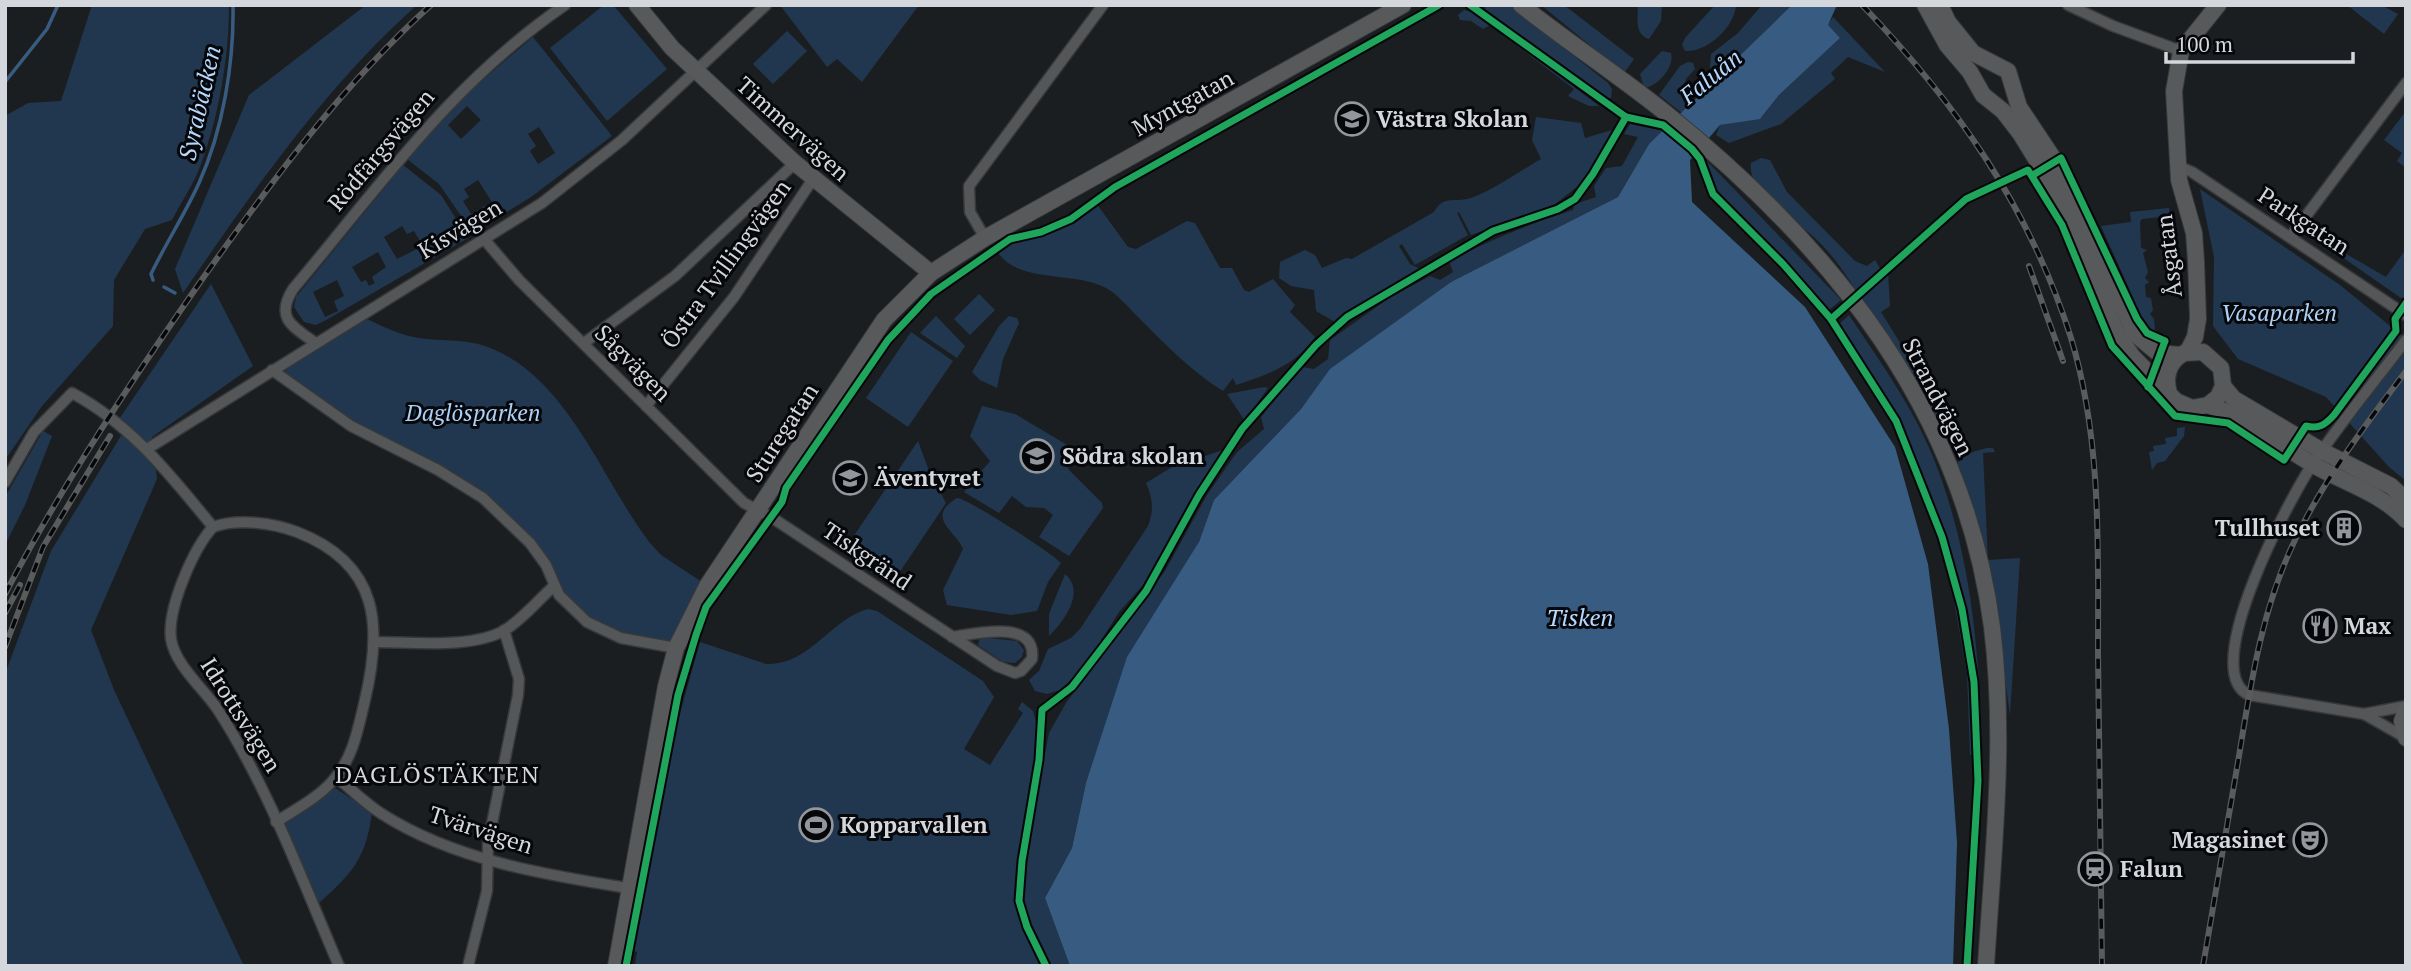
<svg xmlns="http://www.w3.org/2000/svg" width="2411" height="971" font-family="'PT Serif',serif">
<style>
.green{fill:#21374f;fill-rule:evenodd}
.water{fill:#385c81}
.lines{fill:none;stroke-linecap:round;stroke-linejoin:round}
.stream{stroke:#385c81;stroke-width:3.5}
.street-casing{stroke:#36383a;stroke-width:13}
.secondary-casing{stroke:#36383a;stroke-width:18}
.street{stroke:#555657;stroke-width:10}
.secondary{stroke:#57595b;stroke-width:16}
.rail-casing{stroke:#5a5b5d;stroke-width:6}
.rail{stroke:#06070a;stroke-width:3.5;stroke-dasharray:10;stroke-linecap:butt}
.cycleway-casing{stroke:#06070a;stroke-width:11}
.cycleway{stroke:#20a55d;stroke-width:7}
.labels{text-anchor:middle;stroke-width:6;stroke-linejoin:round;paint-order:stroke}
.street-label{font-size:23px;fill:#d4d7db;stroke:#06070a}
.poi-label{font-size:23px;font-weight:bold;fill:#d4d7db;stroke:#06070a;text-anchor:start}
.park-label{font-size:23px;font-style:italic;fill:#add0f6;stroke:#06070a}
.water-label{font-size:24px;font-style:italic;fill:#b5d8ff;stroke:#06070a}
.neighbourhood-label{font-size:24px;letter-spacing:2px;fill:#d4d7db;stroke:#06070a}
</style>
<rect width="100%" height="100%" fill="#1b1e21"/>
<g class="green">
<path d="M92,5H229C229,60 218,121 198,172C191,188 180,204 172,220L145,229L114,280L113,326L42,406L7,457L5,116L28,103L61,101Z"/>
<path d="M366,5H417C324,88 253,191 183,293L175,269L249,95Z"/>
<path d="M604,5H613L667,69L607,121L550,48Z"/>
<path d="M780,5H919L862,82L837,59L827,67Z"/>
<path d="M1484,5H1510L1608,83L1612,89L1611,98H1605L1487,13Z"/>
<path d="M1541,5H1564L1634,59L1624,73Z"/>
<path d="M1638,5H1662L1661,21L1649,39C1634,34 1638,18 1638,5Z"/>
<path d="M1715,5H1736C1735,26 1707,53 1685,51L1682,45L1685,38Z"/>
<path d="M1762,5H1792L1718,78L1710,68L1711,54L1738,33Z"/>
<path d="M2347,5H2381L2398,14L2384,34Z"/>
<path d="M1464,10L1478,14L1599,106H1589L1568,96L1574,89L1490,25L1483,29L1471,21L1460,20L1458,15Z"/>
<path d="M1833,17L1885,72L1848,57L1831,73L1835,79L1781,124L1729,143L1716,135L1720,125L1761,118L1779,95L1840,38L1827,25Z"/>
<path d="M787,31L807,51L773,84L753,64Z"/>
<path d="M533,37L612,136L531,197L473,233L439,184L407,159L465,95ZM467,106L481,120L461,139L448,125ZM539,127L555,153L538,164L530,151L536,146L528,134ZM478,180L492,202L471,214L463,201L469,197L464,189Z"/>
<path d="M1662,51L1671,53C1675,67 1657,87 1644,88L1640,74Z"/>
<path d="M1688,62L1693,63L1695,69L1686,79L1683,91L1691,104L1682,113L1659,95L1680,66Z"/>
<path d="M2406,111V168L2397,161L2402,153L2384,140Z"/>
<path d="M1536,117L1581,123L1585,138L1612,130L1588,178L1554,205L1471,235L1459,212L1457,213L1468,235L1415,265L1402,244L1399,246L1410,264L1420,269L1335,322L1316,311L1314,290L1291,286L1279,278L1280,262L1305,250L1315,255L1322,268L1346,258L1352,259L1434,212C1443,196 1451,202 1467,199C1482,197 1525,168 1541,159L1532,140Z"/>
<path d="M1630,124L1664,131L1649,144L1618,197L1451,282L1331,369L1301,409L1214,500L1199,542L1086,783L1072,848L1045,898L1070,966H1051L1035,937L1023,897L1030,832L1049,733L1066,703L1165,571L1207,495L1237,452L1264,429L1261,417L1302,367L1314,369L1328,359L1330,340L1389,298L1430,276L1440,280L1453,272L1449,261C1490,240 1529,224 1573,210L1575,204L1596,197L1594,186L1606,168L1622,166L1638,137L1624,134Z"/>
<path d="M1761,158L1770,160L1787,192L1855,261L1867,266L1875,260L1881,270L1857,292C1845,273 1833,255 1816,239C1796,220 1747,194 1751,163Z"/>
<path d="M1707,161L1841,300L1829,310L1714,188Z"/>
<path d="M403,165L441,195L468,238L328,319L316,325L304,322L294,307L296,297ZM402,226L407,234L414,231L423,246L397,259L384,237ZM378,252L386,267L372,277L375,283L369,286L366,280L361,282L352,267ZM337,280L344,296L334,301L338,311L325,317L313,292Z"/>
<path d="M2200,189L2340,285L2406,339V481L2389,467L2326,397L2238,359L2213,326L2214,257Z"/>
<path d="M1096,203L1128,247L1136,249L1187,221L1195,223L1220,268H1232L1244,290L1249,292L1273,279L1295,305L1290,312L1315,337C1296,365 1267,375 1236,385L1233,378L1223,391C1191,371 1165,344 1138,317C1127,306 1116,292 1102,286C1069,271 1014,284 995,248L1020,234L1061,224Z"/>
<path d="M2169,208L2171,216L2142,219L2140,222L2141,248L2147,250L2143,253L2148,272L2145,278L2149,282L2145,285L2146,297L2151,298L2153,310L2150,314L2154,319L2155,332L2144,322L2101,226L2131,222L2130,212Z"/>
<path d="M2314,226L2325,234L2322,240L2386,277L2406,249L2405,297L2401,298L2312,236Z"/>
<path d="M1888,273L1890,306L1881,312L1918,372L1950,434L1959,429L1960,433L1954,441L1943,435L1916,381L1861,298Z"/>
<path d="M211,284L253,366L152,437L157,479L91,630L114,690L244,966H5V674L51,551L122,434L113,428Z"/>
<path d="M979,294L995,310L970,335L954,319Z"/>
<path d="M353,313C373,321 397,335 419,338C438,341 458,339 478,344C564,367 600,478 650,543L661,555L702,582L673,646L594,627L570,603L494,505L344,421L284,372Z"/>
<path d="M1849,315C1879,360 1913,407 1933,457C1971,551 1980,654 1982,755H1970L1967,674L1950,578L1918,472L1894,418L1836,327Z"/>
<path d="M936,316L965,346L957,358L920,333Z"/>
<path d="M1009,316L1017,318L1019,323L1003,359L997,388L980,380L972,372L999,326Z"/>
<path d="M911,332L953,361L908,427L866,398Z"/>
<path d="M1264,387L1268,388L1245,421L1227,394Z"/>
<path d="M982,406L1015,414L1074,449L1068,469L1102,503L1103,508L1069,556L1039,537L1053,515L1044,508L1026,507L1012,496L999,513L964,492L990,461L970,436Z"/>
<path d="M2185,427L2184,436L2165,461L2157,463L2152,470L2149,452L2154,451L2153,446L2166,444L2165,438L2177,436V428Z"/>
<path d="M43,431L52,436L25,505L5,545V497Z"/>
<path d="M918,441L929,471L946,503L891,585L843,552Z"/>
<path d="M1987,448H1993L1995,452L1983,453L1988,560L2020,558L2010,715L2001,651L1956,466C1961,454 1976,451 1987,448Z"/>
<path d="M1226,449L1191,499L1151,576L1119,612L1084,667L1060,690L1047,694L1035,691L1029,680L1039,671L1048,649L1071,638L1080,629L1148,526C1154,511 1153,498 1146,483L1172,467Z"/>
<path d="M957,498C967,498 1052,553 1061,563L1048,582L1037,611L1011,615L947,605L943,590L963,549C957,531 924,518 957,498Z"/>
<path d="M1065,574C1086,592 1064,621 1049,636V614Z"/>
<path d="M868,609L877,611L983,681L994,697L964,749L990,765L1023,713L1018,709L1022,702L1033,711L1038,730L1014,897L1021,924L1041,966H635L637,952L634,951L676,728L700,642L766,664C809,666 832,618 868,609Z"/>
<path d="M980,637L1017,641L1024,650L1022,657L1015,663L1003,662L978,645Z"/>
<path d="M335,788L372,812C366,859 352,873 319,903L283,821Z"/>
</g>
<path class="water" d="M1792,5H1837L1828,25L1840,38L1779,95L1760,119L1720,125L1690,160L1692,202L1805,307L1895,447L1928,564L1949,729L1957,843L1953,966H1070L1045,898L1072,848L1086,783L1127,657L1199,542L1214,500L1301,409L1330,369L1451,282L1618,197L1649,144Z"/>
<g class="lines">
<g class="stream">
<path d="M5,82L47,29L58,5"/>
<path d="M153,280L151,274C166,243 185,214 199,183C223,130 234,63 233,5"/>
<path d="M164,287L175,293"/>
</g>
<defs>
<g id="street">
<path d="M2068,5L2113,26L2181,51"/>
<path d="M2178,166L2192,172L2406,315"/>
<path d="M2291,236L2406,83"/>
<path d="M985,238L970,212L969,186L1103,5"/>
<path d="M484,239L519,280L744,503L771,517L997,666L1015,673L1021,671L1032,659C1037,618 974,634 952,637"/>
<path d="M2406,340C2376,380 2344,418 2316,459C2293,491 2196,671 2249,695L2364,714L2406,706"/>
<path d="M314,342C292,326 275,318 293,289C380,186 451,83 565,5"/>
<path d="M584,343L675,276L795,163"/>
<path d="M272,370L351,426L438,470L483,498L530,543L546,565L559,595L587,622L621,638L676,648"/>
<path d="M646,406L734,297L813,179"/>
<path d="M147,449L542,203L622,140L766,5"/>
<path d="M5,482L34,432L72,393C132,425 171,476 213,527"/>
<path d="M213,527C193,549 167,609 171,639C175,665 204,689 218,710C269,789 302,880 339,966"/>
<path d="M213,527C238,518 273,523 297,532C380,564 383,627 364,704C358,729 353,757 335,778C320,797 296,809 276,822"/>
<path d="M375,642C411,642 473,649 505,630C524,618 538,600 554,586"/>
<path d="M2364,714L2406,738"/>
<path d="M336,777C351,789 366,804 382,814C454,860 546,875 628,888"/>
<path d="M468,966L487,891L488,843L518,695L519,679L504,630"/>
</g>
<g id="secondary">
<path d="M637,5L672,48L795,163L931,273"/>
<path d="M1521,5C1569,43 1621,77 1668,115C1833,248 1964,411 1992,627C2006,740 1993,853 1986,966"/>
<path d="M1925,5L1947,45L1970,72L1983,95L2003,111L2020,133L2057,193L2083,248L2116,332L2132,356L2176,401L2192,408L2208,405L2218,397L2223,386L2221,368L2203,352L2184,353C2168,362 2164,376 2169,393"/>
<path d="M1940,5L1948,22L1973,53L2008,71L2019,107L2055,161L2086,221L2134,333L2158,353L2180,355"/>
<path d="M2188,351L2195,337L2198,319L2196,261L2194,233L2179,180L2174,91L2181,51L2218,5"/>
<path d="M2223,386L2234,399L2322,451L2391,486L2406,500"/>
<path d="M2208,405C2246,417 2278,444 2312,464C2344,483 2380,492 2406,520"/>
<path d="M2406,710L2402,721L2406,738"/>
<path d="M616,966L666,686L676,648L707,586L884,320L931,273L985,238L1403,5"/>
</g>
</defs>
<use href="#street" class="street-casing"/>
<use href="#secondary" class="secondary-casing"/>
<use href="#street" class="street"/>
<use href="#secondary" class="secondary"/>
<defs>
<g id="rail">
<path d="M1862,5C1956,103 2030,208 2071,338C2102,440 2098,549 2098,654C2099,758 2100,862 2102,966"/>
<path d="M2029,266L2063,361"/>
<path d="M5,594C63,483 132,380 203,278C272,181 342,85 431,5"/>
<path d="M5,613L20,585"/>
<path d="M5,647L43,547L110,436"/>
<path d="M2203,966C2215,896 2227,826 2239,756C2251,682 2262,608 2295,540C2324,479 2366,424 2406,371"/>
</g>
</defs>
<use href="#rail" class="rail-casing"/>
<use href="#rail" class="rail"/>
<defs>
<g id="cycleway">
<path d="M1470,5L1626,117L1663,125L1692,149L1700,159L1713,194L1783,264L1831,319L1896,421L1942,537L1962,609L1974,682L1978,781L1967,966"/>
<path d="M2033,175L2061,158L2137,319L2147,333L2165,341L2148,387"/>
<path d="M1831,319L1966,199L2028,170L2062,225L2112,346L2175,416L2228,423L2284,460L2306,426C2319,429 2325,425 2334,415L2396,331L2395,319L2406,303"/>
<path d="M626,966L678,695L696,635L706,607L782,502L786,488L888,340L931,294L1010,239L1041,232L1071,219L1115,187L1439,5"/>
<path d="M1046,966L1027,927L1019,901L1022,861L1039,760L1042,710L1072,687L1146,591L1199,495L1242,429L1316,345L1347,317L1493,231L1558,209L1575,199L1593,174L1626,117"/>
</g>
</defs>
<use href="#cycleway" class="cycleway-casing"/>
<use href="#cycleway" class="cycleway"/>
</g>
<defs>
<symbol id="school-ring" viewBox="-11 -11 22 22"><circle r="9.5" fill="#06070a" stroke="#93969a" stroke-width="1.5"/><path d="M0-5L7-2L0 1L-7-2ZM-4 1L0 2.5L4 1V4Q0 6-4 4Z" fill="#93969a"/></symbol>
<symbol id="building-ring" viewBox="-11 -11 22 22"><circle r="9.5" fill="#06070a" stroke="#93969a" stroke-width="1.5"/><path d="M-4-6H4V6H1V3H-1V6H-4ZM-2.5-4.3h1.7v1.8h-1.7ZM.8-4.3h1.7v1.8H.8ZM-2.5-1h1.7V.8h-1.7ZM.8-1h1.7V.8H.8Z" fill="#93969a"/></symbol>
<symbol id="restaurant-ring" viewBox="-11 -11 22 22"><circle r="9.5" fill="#06070a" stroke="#93969a" stroke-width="1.5"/><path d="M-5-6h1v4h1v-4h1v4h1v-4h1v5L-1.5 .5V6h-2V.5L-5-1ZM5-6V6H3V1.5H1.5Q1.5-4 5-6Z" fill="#93969a"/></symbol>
<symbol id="stadium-ring" viewBox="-11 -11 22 22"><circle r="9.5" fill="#06070a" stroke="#93969a" stroke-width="1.5"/><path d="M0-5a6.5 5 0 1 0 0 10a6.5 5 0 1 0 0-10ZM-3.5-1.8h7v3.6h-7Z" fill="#93969a"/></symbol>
<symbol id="theatre-ring" viewBox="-11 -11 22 22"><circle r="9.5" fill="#06070a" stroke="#93969a" stroke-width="1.5"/><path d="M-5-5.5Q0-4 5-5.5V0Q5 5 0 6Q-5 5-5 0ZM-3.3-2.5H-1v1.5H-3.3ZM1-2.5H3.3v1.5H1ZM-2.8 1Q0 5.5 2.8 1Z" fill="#93969a"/></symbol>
<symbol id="station-ring" viewBox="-11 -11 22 22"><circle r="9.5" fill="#06070a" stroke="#93969a" stroke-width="1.5"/><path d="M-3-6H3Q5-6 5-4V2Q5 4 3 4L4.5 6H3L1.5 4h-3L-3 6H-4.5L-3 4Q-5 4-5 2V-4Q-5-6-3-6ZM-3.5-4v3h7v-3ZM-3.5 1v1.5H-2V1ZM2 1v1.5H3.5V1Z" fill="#93969a"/></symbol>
</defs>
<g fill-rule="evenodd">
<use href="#school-ring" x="1333" y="100" width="38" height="38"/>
<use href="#school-ring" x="1018" y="437" width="38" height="38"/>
<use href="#school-ring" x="831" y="459" width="38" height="38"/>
<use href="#building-ring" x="2325" y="509" width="38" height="38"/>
<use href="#restaurant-ring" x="2301" y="607" width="38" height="38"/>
<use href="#stadium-ring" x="797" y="806" width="38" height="38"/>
<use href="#theatre-ring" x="2291" y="821" width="38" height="38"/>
<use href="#station-ring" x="2076" y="850" width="38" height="38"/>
</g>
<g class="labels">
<g class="street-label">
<text transform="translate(1183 103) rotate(-29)" y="8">Myntgatan</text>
<text transform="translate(793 129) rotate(42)" y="8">Timmervägen</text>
<text transform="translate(381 150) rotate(-50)" y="8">Rödfärgsvägen</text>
<text transform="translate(2304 221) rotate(33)" y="8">Parkgatan</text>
<text transform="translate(460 229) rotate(-31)" y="8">Kisvägen</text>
<text transform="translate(2169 256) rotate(-97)" y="8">Åsgatan</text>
<text transform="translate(726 264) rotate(-54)" y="8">Östra Tvillingvägen</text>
<text transform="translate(633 363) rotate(45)" y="8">Sågvägen</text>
<text transform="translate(1938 397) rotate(63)" y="8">Strandvägen</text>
<text transform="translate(782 433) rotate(-57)" y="8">Sturegatan</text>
<text transform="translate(867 556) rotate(34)" y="8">Tiskgränd</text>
<text transform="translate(241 715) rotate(58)" y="8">Idrottsvägen</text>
<text transform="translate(481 830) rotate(18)" y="8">Tvärvägen</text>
</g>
<g class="poi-label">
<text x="1376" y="127">Västra Skolan</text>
<text x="1062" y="464">Södra skolan</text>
<text x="874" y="486">Äventyret</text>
<text x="2320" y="536" text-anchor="end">Tullhuset</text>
<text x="2344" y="634">Max</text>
<text x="840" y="833">Kopparvallen</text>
<text x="2286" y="848" text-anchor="end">Magasinet</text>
<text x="2120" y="877">Falun</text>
</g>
<g class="park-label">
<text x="2279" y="321">Vasaparken</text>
<text x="473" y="421">Daglösparken</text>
</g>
<g class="water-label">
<text transform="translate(1711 77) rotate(-39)" y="8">Faluån</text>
<text transform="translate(200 103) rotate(-77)" y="8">Syrabäcken</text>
<text x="1580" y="626">Tisken</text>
</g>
<g class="neighbourhood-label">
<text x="438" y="783">DAGLÖSTÄKTEN</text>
</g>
</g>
<rect width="2411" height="971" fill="none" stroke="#d4d7db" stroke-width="14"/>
<path d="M2166 52v10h187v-10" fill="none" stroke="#d4d7db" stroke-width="3.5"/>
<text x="2176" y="52" font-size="21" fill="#d4d7db" stroke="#06070a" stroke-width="5" paint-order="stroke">100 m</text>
</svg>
